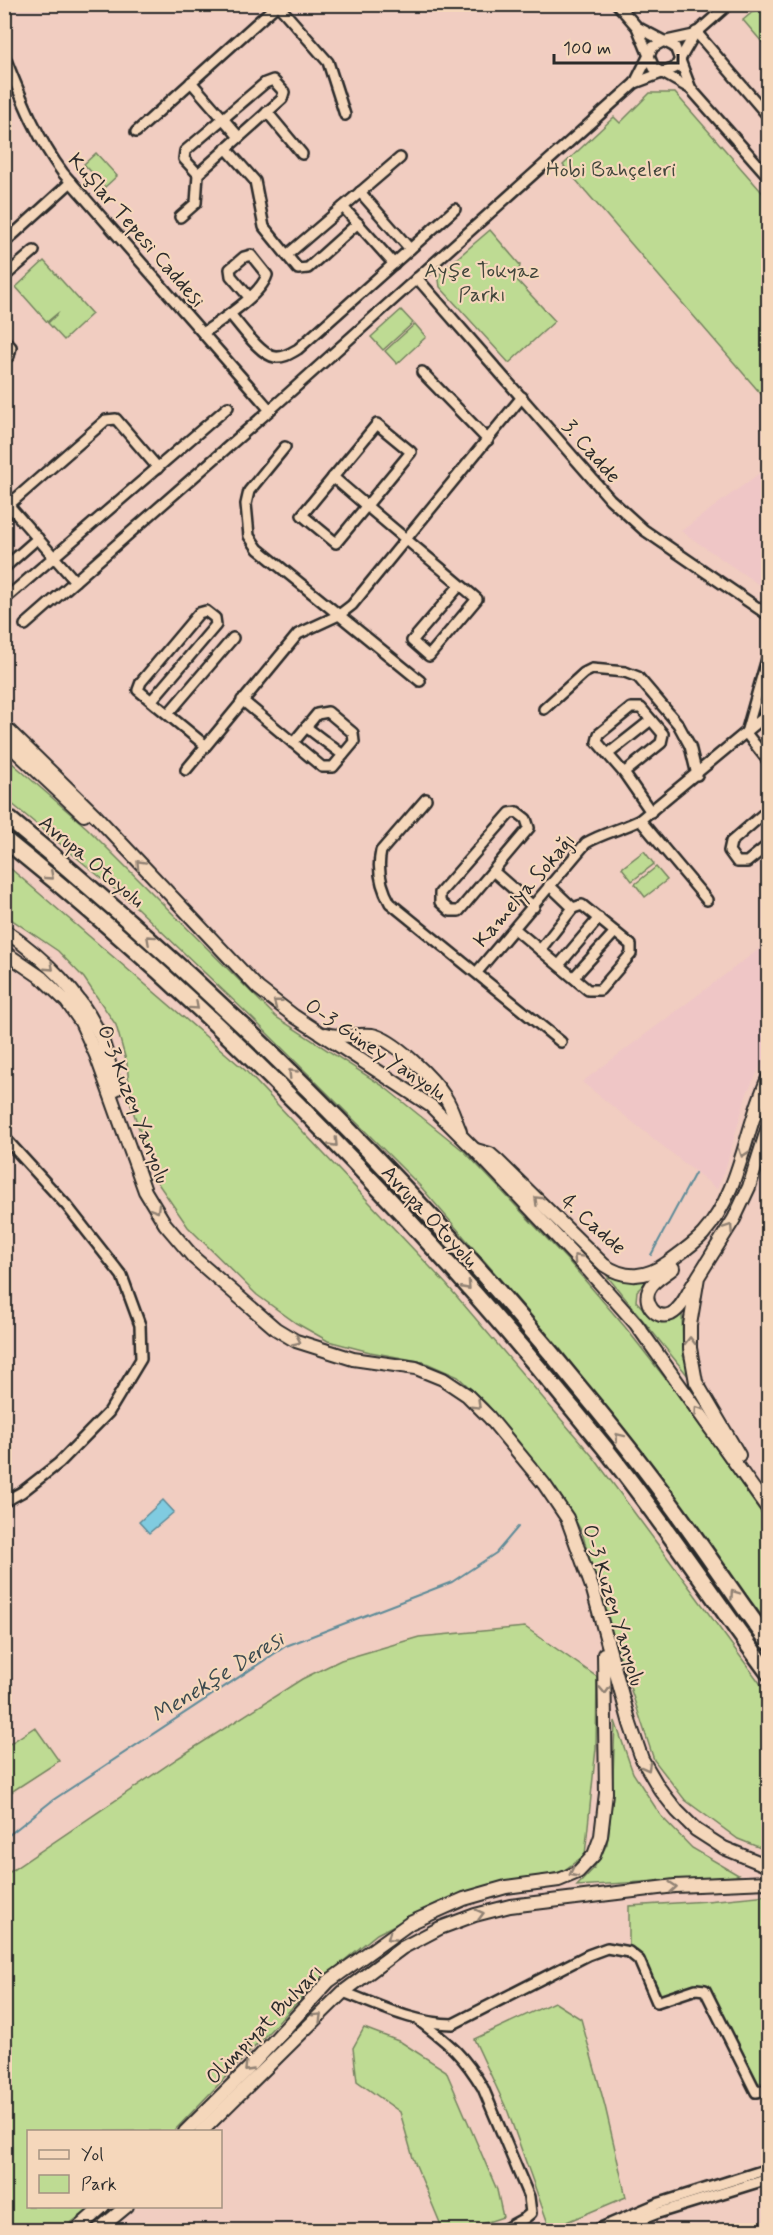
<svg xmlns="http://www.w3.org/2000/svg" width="773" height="2235" font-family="Mynerve,sans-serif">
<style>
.built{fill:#efc6c6}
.green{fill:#bedb93;stroke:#74835f;stroke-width:1.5}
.water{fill:#80cbe0;stroke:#5e8b98;stroke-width:1.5}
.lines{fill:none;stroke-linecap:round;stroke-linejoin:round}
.stream{stroke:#5e8b98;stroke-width:2}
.minor-casing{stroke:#2b2b2b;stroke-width:14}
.major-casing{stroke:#2b2b2b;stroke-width:16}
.highway-casing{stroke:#2b2b2b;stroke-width:20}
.minor{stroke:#f5d7bb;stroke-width:9}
.major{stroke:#f5d7bb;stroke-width:12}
.highway{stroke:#f5d7bb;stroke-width:15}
.oneway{stroke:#908173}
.labels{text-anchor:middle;stroke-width:4.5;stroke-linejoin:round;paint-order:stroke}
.park-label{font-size:21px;fill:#41453b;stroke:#f5d7bb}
.street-label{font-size:21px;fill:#2b2b2b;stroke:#f5d7bb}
.water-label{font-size:22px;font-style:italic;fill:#3c4b4f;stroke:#f5d7bb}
</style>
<rect width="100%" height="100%" fill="#f1cdc1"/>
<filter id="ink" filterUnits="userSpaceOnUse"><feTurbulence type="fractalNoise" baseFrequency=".0167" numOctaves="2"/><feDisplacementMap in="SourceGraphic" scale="12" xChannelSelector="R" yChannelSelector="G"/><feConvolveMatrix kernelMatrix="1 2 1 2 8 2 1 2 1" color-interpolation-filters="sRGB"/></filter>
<g filter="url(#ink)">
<g class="built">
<path d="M768,467V591L681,531Z"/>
<path d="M767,943L768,1051L747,1093L725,1170L717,1189L582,1082Z"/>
</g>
<g class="green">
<path d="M761,5H768V49L743,20Z"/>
<path d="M650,93H675L768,199V402L563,165L614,117L620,123Z"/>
<path d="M96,153L117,176L105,187L84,164Z"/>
<path d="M490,230L520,265L517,280L555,321L509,363L440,287L439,280L441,272Z"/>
<path d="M44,261L92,314L64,340L48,323L59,312L47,322L16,287Z"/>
<path d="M401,310L413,323L383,350L371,337Z"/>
<path d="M415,324L426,337L397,364L385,351Z"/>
<path d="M4,756L87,828L276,1017L383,1086L465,1152L571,1264L625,1327L683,1401L768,1522V1624L561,1350L421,1187L253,1019L136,907L5,798Z"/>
<path d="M644,851L654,864L632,881L622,868Z"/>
<path d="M4,863L246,1071L447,1285L594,1458L768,1694V1851L738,1839L685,1800L654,1760L599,1593L582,1532L562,1498L487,1404L458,1377L424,1362L370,1352L328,1341L296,1323L257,1295L188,1227L157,1182L131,1105L127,1064L116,1025L84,978L58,951L5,915Z"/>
<path d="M656,867L667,880L645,897L635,884Z"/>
<path d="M607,1276L624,1281L649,1279L637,1291L636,1301C651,1318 661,1329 682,1312L683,1355L693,1382Z"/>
<path d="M525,1627L597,1677L596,1748L585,1855L563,1871L439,1902L377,1934L314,1985L174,2131L28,2132V2206L92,2207L61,2230H5L4,1876L178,1758L302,1679L341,1660L419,1637Z"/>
<path d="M615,1721L633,1773L661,1816L692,1848L740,1876L577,1886L594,1868L607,1844L612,1803Z"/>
<path d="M35,1727L59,1761L5,1796V1747Z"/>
<path d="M768,1895V2083H755L708,1988L696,1984L662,1996L643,1957L629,1949V1906L707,1901Z"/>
<path d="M554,2002L581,2019L605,2106L626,2197L550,2229L508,2112L474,2039Z"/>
<path d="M364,2028L401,2042L446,2071L497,2190L503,2217L464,2230H443L413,2158L400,2112L357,2081L353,2048Z"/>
</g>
<path class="water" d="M163,1500L174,1512L149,1533L139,1522Z"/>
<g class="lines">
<g class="stream">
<path d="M651,1255L695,1173"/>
<path d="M4,1839L53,1800L286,1646L452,1582L496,1553L518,1527"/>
</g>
<defs>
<g id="minor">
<path d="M617,4L637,27L654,68L691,89L768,176"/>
<path d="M278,5L328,62L345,115"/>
<path d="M637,27L675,47L691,89"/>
<path d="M696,32L768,116"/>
<path d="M4,55C21,97 36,137 63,173L270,410"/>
<path d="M191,82L239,137"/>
<path d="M635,83L675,68L694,35L729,4"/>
<path d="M267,112L302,154"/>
<path d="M136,132L278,4"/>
<path d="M226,148L255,181L264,227L298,269L308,268L358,223"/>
<path d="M360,192L410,249"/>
<path d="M343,207L394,264"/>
<path d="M180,217L196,203L198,174L282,99L284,92L273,80L265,83L185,151L184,159L198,174"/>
<path d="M4,243L71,182"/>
<path d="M287,255L400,158"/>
<path d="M4,277L34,251"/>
<path d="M417,278L610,499L644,530L768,615"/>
<path d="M230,314C240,325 260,355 275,357C284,358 291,353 298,349L455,209"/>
<path d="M203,333C221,320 260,296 267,275L251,255L244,257L230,269L231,276L249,297"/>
<path d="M4,340L11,347L9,356L4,359"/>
<path d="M422,372L488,440"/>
<path d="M377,424L411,452L336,543L302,515Z"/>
<path d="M285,447L249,491L246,504L249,536L258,549L420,681"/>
<path d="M333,477C381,519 429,558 477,599L429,656L412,641L460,585"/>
<path d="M4,500L75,581"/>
<path d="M4,509L106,420L116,419L158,468"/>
<path d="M4,568L38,538"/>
<path d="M5,599L228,407"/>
<path d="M25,625L270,410L635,83L653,47L662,42L694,35"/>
<path d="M152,700L216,625L215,618L206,611L199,613L141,682L138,690L205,745"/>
<path d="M242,700L322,767H333L354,742L353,733L328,712L317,714L293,743"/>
<path d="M544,709L584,673L592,669L625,672L638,677L678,724L690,746L697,775"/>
<path d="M168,714L233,638"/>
<path d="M306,727L343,755"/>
<path d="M746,733L768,655"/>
<path d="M746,733L768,761"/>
<path d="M608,754L651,720"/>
<path d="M186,770L298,634L339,615L352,605L522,397"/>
<path d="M624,773L661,743L663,734L641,708H631L599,734L597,742L624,773L651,812"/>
<path d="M426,799L381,851C377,869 381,887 390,903L561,1042"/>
<path d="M768,810L731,842L729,851L737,862H747L768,845"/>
<path d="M517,812L526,819L529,828L459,911H450L440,902V893L510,813Z"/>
<path d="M640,820L707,900"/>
<path d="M493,871L534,907"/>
<path d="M515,929L588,990H600L631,954V945L582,905L573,908L549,885"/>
<path d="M540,950L573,908"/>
<path d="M559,965L599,918"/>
<path d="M477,972L586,843C603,833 622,829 640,820L768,714"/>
<path d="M574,977L615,932"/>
<path d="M4,1137L67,1206L122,1276L140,1325L141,1359L109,1412L59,1463L22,1492L4,1502"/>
<path d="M343,1992C378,2005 415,2024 453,2024L588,1955L607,1948L629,1952L639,1960L657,2002L696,1989L705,1990L756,2092L768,2090"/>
<path d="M422,2023C451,2045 464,2056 483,2088L529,2197L531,2213L525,2218L503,2230"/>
<path d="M596,2230L657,2204L768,2169"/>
<path d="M614,2230L658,2213L768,2179"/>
</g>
<g id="major">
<path d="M4,726L95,815L258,988L294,1016L431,1106L475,1150L590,1272L636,1324L768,1509"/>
<path d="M4,740L84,815"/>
<path d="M4,930C45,959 82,993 102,1040C108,1055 111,1073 116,1089"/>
<path d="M4,952L42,978L67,1002L81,1022L96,1055L145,1191L165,1224L194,1258L276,1329L296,1341L353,1359L416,1368L443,1379L467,1395L489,1417L544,1484L567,1518L593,1590L630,1724L642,1759L659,1788L677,1811L696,1830L724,1848L768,1866"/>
<path d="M326,1034C343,1039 357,1033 372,1035C394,1039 433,1078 445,1097C452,1107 455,1120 460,1131"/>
<path d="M476,1150L490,1154L498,1161L604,1265C626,1280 646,1278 667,1263C679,1254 693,1245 703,1234C741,1191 745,1128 768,1078"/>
<path d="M673,1268C665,1275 653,1280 649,1290C643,1303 656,1321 671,1314C683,1308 688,1291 696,1280"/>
<path d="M739,1455L696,1382L690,1348V1325L698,1277L734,1219L749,1187L768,1127"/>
<path d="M185,2132L247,2070L329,1981L410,1923L464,1899L506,1887L559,1880L578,1872L594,1855L601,1836L606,1793L604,1654"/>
<path d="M201,2132L343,1992L402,1948L440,1928L475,1915L510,1906L675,1886L768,1882"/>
<path d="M76,2230L103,2206"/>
<path d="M98,2230L127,2206"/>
</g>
<g id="highway">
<path d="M4,815C219,991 418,1188 593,1404C625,1443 657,1484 686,1525C714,1564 740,1603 768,1641"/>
<path d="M4,839C226,1017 425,1226 604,1447C662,1520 713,1598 768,1672"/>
</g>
</defs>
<use href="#minor" class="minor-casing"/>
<use href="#major" class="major-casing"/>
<use href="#highway" class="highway-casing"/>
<use href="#minor" class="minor"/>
<use href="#major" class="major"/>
<use href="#highway" class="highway"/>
</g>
<defs><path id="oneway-chevron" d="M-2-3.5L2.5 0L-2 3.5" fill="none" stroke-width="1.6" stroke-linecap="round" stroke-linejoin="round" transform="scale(1.5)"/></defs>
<g class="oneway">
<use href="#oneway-chevron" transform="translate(140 864) rotate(-133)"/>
<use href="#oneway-chevron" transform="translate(50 876) rotate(41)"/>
<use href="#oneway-chevron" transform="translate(150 939) rotate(-138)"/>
<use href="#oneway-chevron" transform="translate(50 967) rotate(43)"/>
<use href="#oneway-chevron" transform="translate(277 1003) rotate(-142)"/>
<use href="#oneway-chevron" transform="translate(195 1006) rotate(42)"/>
<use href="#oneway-chevron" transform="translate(292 1073) rotate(-134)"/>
<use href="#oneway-chevron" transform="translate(334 1143) rotate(46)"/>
<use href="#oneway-chevron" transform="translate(743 1153) rotate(109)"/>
<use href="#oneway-chevron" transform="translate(538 1200) rotate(-136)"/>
<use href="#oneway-chevron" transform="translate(156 1209) rotate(59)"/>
<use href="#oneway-chevron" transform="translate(729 1228) rotate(-56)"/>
<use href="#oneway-chevron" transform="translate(577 1258) rotate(-133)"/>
<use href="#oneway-chevron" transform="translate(467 1286) rotate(48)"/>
<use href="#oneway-chevron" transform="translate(297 1341) rotate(25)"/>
<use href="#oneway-chevron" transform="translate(690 1341) rotate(-90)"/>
<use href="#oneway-chevron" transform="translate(477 1405) rotate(44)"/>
<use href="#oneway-chevron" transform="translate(698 1410) rotate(-126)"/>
<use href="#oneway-chevron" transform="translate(619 1437) rotate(-128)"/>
<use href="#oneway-chevron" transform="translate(734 1594) rotate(-125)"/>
<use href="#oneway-chevron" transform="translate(605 1690) rotate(88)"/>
<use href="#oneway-chevron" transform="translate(647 1767) rotate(61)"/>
<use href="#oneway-chevron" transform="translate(573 1873) rotate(153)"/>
<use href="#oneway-chevron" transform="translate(673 1887) rotate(-5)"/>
<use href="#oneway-chevron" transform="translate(480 1914) rotate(-15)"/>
<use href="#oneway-chevron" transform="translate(391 1937) rotate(144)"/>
<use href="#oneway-chevron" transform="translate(318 2017) rotate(-44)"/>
<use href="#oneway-chevron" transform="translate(248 2068) rotate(134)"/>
</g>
</g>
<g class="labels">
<g class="park-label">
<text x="611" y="176">Hobi Bahçeleri</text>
<text x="482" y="277">Ayşe Tokyaz<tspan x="482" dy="24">Parkı</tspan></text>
</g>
<g class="street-label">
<text transform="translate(137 230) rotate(49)" y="7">Kuşlar Tepesi Caddesi</text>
<text transform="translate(592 451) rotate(49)" y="7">3. Cadde</text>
<text transform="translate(92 861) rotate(40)" y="7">Avrupa Otoyolu</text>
<text transform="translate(524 890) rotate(-49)" y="7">Kamelya Sokağı</text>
<text transform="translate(376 1049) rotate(34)" y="7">O-3 Güney Yanyolu</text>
<text transform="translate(134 1104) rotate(69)" y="7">O-3 Kuzey Yanyolu</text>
<text transform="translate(430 1216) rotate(47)" y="7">Avrupa Otoyolu</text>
<text transform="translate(594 1224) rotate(42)" y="7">4. Cadde</text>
<text transform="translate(614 1605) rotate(73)" y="7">O-3 Kuzey Yanyolu</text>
<text transform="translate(264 2024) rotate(-46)" y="7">Olimpiyat Bulvarı</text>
</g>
<g class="water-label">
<text transform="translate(217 1676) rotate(-32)" y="8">Menekşe Deresi</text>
</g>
</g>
<rect width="773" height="2235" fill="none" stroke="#f5d7bb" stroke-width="24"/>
<rect x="12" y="12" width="749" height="2211" fill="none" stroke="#2b2b2b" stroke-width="2" filter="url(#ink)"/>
<rect x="27" y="2130" width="195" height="78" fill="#f5d7bb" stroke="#a49281" stroke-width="1.5"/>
<rect x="39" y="2150" width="30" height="9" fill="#f5d7bb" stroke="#a49281" stroke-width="1.5"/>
<text x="81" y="2160" font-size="18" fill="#2b2b2b">Yol</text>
<rect x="39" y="2175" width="30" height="18" fill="#bedb93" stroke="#a49281" stroke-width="1.5"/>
<text x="81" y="2190" font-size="18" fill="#2b2b2b">Park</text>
<path d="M554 54v9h124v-9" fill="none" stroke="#2b2b2b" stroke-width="3"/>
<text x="563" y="54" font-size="18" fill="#2b2b2b" stroke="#f5d7bb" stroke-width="4.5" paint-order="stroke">100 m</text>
</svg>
